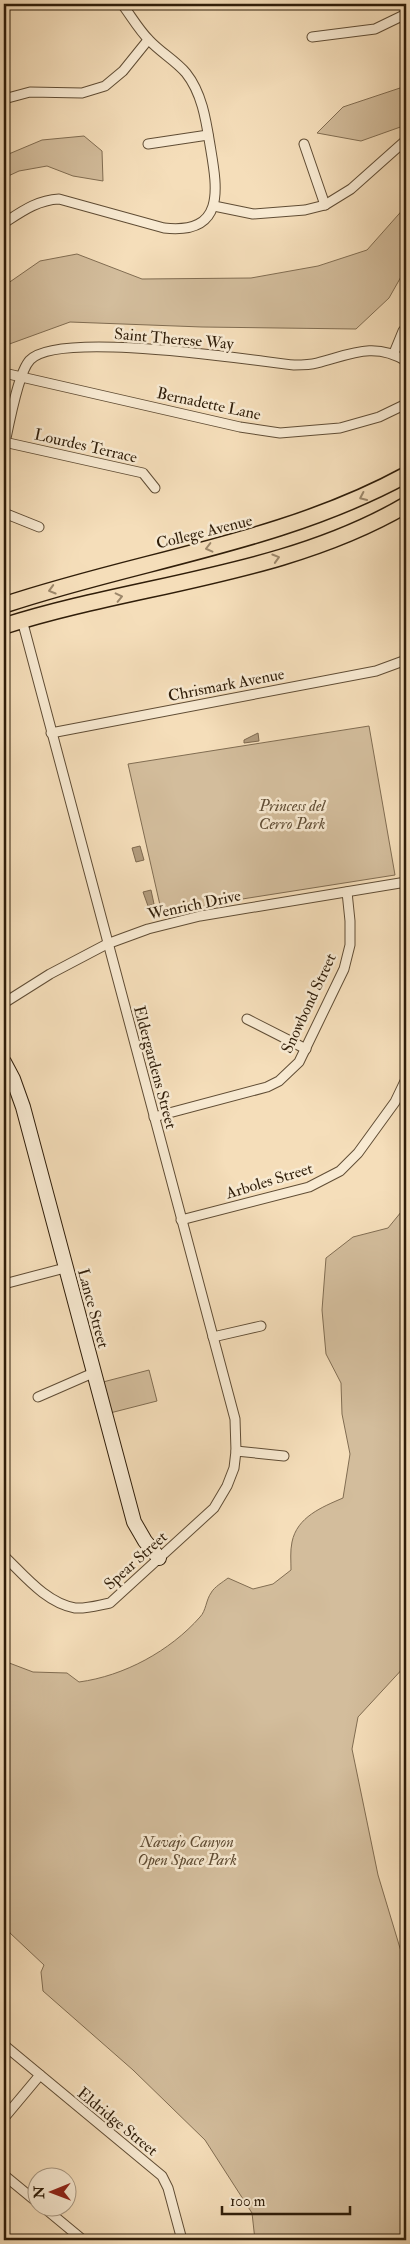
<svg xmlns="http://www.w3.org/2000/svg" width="410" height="2244" font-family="'IM FELL Double Pica',serif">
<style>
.green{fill:#d3bd9c;stroke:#816d52}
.water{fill:#b29c7e;stroke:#7e694f}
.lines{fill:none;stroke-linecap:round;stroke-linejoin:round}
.street-casing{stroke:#604d35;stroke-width:11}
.secondary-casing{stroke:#2f1d09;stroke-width:16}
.primary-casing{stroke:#2f1d09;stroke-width:18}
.street{stroke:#f8ead2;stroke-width:9}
.secondary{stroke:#f8ead2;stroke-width:14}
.primary{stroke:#f5deba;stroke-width:15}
.oneway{stroke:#9c876a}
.labels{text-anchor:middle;stroke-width:5;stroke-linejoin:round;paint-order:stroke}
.street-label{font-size:16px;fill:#2f1d09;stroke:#f8ead2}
.park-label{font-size:16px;font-style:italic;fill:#604d35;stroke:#f8ead2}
</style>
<rect width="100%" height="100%" fill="#f5deba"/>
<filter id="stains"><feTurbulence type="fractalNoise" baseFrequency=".004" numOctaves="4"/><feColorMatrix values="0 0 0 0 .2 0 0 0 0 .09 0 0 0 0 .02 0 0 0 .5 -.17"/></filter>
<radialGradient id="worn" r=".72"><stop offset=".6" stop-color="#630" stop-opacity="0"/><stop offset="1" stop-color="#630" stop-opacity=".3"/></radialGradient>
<g class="green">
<path d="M406,86V125L361,141L317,133L343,107Z"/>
<path d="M84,136L102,151L103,181L73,176L47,166L19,171L4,178V156L42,140Z"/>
<path d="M406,206V268L389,298L356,329L202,327L70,322L4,346V286L40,261L77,254L142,279L251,278L318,266L367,250Z"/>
<path d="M369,726L395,875L236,900L162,914L128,764Z"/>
<path d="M406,1206V1665L358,1717L352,1749L378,1875L406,1968V2240H255L252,2213L205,2140L133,2070L43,1991L41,1972L44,1965L10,1933L4,1923V1661L33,1672L67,1673L79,1682C124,1676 170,1651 200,1617C206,1611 206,1600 211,1593C214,1587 223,1582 228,1578L253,1589L273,1584L291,1570C291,1561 290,1551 292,1542C297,1517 322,1507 343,1498L350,1454L342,1414L341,1383L326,1354L322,1310L326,1258L353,1237L388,1228Z"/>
<path d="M149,1370L157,1401L110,1413L103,1382Z"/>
</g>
<g class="water">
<path d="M258,733L259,741L244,743V740Z"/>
<path d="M140,846L144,860L136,862L132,848Z"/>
<path d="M151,890L154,904L148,906L143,892Z"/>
</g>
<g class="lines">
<defs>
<g id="street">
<path d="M312,37L375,29L406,14"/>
<path d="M4,99L30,92L82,93L105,86L123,71L148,40"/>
<path d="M148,144L208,135"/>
<path d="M304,144L325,205"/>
<path d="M214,206L253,214L305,210L325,205L351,189L406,140"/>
<path d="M4,223C21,212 37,200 59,199L164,228C227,235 217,187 210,145C206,120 202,93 186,73C176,61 160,52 149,40C139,30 131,16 122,4"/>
<path d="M394,353L403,331L406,327"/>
<path d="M4,373L240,427L280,433L340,428L379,417L406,404"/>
<path d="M4,442L143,473L155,488"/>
<path d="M4,448C8,429 18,372 30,360C58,330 248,360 294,365C301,365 310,365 317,363C349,355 374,341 406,361"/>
<path d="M4,513L39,527"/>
<path d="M51,733L376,671L406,660"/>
<path d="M4,1003L50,974L107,944L148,929L200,916L406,882"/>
<path d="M247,1019L306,1049"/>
<path d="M154,1117L267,1087L279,1081L299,1062L344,969L350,945V921L347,892"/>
<path d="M181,1220L309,1187L340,1171L358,1153L395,1102L406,1079"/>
<path d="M4,1284L65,1268"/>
<path d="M213,1337L261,1326"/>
<path d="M38,1397L93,1373"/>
<path d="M236,1451L284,1456"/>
<path d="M4,1556C24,1575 46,1603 75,1608C87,1609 99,1605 110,1603L214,1508L227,1486L234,1468L236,1451L235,1419L22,620"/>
<path d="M4,2045L162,2176L168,2188L182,2240"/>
<path d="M4,2118L40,2075"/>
<path d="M4,2175L38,2203"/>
<path d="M42,2206L83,2240"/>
</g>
<path id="secondary" d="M4,1062L13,1079L23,1107L134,1522L145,1541L159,1558"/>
<g id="primary">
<path d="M4,605C138,560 281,543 406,475"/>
<path d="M4,626C135,584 285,576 406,505"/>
</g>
</defs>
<use href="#street" class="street-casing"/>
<use href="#secondary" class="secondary-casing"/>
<use href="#primary" class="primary-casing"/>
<use href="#street" class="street"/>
<use href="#secondary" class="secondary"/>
<use href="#primary" class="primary"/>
</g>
<defs><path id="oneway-chevron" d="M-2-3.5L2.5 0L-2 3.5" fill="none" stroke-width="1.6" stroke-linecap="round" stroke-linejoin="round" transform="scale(1.25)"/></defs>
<g class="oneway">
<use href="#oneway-chevron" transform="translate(363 497) rotate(155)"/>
<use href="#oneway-chevron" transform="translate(209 548) rotate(166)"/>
<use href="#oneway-chevron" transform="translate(276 558) rotate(-17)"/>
<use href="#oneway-chevron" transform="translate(52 590) rotate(164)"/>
<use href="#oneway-chevron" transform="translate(119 597) rotate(-13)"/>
</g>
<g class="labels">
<g class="street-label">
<text transform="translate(174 338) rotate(5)" y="6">Saint Therese Way</text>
<text transform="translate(209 403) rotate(12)" y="6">Bernadette Lane</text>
<text transform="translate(86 445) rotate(13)" y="6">Lourdes Terrace</text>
<text transform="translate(204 531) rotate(-14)" y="6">College Avenue</text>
<text transform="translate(226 684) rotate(-11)" y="6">Chrismark Avenue</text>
<text transform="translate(194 904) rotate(-12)" y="6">Wenrich Drive</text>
<text transform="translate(308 1003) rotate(-65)" y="6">Snowbond Street</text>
<text transform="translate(156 1067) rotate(75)" y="6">Eldergardens Street</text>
<text transform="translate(269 1180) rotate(-17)" y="6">Arboles Street</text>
<text transform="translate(94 1308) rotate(75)" y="6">Lance Street</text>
<text transform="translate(135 1560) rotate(-42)" y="6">Spear Street</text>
<text transform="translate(118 2121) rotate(39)" y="6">Eldridge Street</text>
</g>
<g class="park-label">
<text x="292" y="811">Princess del<tspan x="292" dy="18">Cerro Park</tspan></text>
<text x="187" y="1847">Navajo Canyon<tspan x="187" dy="18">Open Space Park</tspan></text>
</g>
</g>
<rect width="410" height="2244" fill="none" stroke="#f5deba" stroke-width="20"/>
<rect x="5" y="5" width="400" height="2234" fill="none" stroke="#2f1d09" stroke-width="2.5"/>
<rect x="10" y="10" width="390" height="2224" fill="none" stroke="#2f1d09"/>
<g transform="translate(52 2192) rotate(269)"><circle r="24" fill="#f8ead2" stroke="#a89882"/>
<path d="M0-4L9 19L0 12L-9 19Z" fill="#8f2418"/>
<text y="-8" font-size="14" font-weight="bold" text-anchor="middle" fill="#2f1d09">N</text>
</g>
<path d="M222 2206v8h128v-8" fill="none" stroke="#2f1d09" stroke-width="2.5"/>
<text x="230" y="2206" font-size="15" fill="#2f1d09" stroke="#f8ead2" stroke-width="4" paint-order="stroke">100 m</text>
<rect width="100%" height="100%" filter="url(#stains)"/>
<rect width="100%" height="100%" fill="url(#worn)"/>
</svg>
